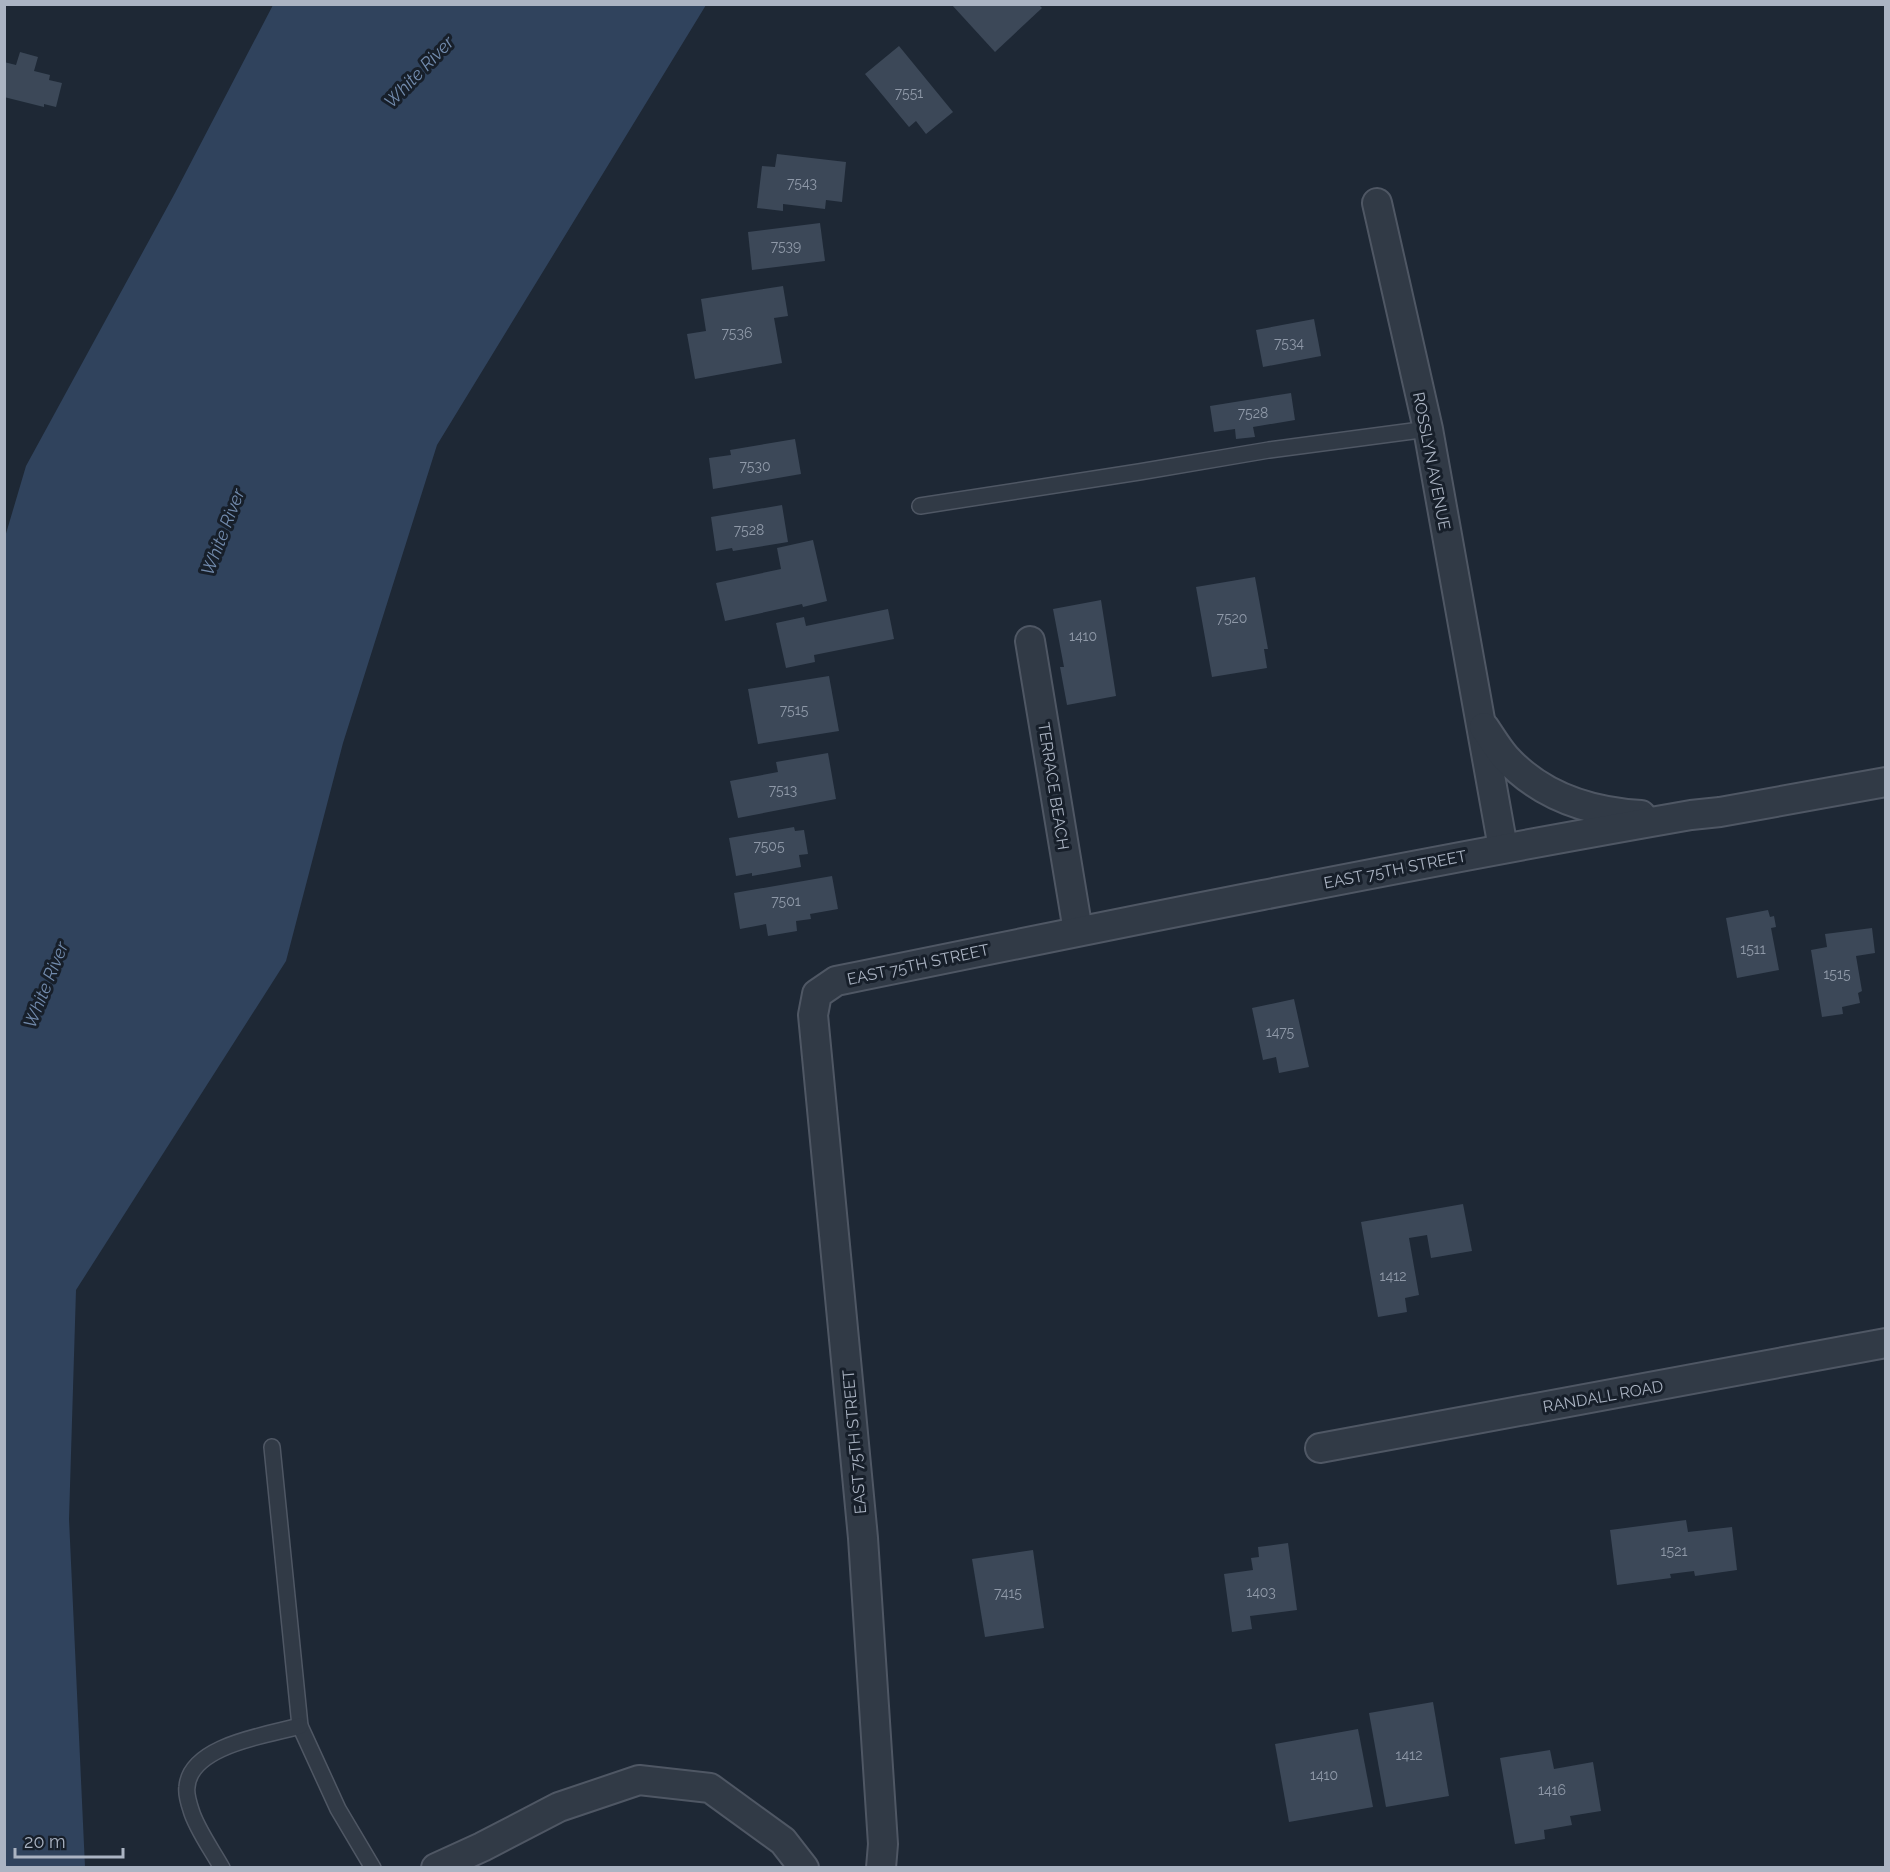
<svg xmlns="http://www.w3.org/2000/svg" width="1890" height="1872" font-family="Raleway,sans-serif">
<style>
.water{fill:#30435d}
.building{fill:#3c4858}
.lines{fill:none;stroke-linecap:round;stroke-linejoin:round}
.lane-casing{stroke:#4f5764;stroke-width:18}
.street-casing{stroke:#4f5764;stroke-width:32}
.lane{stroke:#313a46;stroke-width:15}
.street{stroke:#313a46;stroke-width:28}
.labels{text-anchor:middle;stroke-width:6;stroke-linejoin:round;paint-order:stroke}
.number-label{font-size:14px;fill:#8f99a8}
.street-label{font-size:16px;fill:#abb4c3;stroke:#171f2a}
.water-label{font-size:18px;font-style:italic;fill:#728bad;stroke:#171f2a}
</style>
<rect width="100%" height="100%" fill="#1e2835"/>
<path class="water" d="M273,5H706L437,445L343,743L286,961L76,1290L69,1519L85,1867H5V537L26,466L175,193Z"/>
<g class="building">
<path d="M952,5H1039L1042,8L995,52Z"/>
<path d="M899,46L953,112L926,134L916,121L909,127L865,74Z"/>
<path d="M20,52L38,57L34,71L50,75L49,80L62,83L56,107L44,104V107L4,97V62L16,65Z"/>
<path d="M777,154L846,162L842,202L826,200L825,209L783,204V211L757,208L762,166L775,167Z"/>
<path d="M820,223L825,261L752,270L748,232Z"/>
<path d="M783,286L788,316L774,318L782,363L695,379L687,334L706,331L701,299Z"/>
<path d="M1314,319L1321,356L1263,367L1256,330Z"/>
<path d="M1291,393L1295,420L1253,427L1255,437L1236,439L1235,429L1214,432L1210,406Z"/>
<path d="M795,439L801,474L713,489L709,458L731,455L730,450Z"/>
<path d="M782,505L788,542L733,551L732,548L716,551L711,517Z"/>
<path d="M813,540L827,601L803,607L802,604L725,621L716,583L781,569L777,548Z"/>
<path d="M1255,577L1268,649H1264L1267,668L1212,677L1196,587Z"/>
<path d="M1101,600L1116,696L1067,705L1060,667H1064L1053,609Z"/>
<path d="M888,609L894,639L814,655L815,662L786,668L776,623L804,617L806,626Z"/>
<path d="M829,676L839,731L758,744L748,689Z"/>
<path d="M828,753L836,799L738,818L730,781L778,772L776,762Z"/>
<path d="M794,827L795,831L804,830L808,854L799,855L801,867L752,876V873L736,876L729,838Z"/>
<path d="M832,876L838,909L810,914L811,919L796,921L797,931L768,936L766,924L740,929L734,893Z"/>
<path d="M1768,910L1770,917L1774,916L1776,927L1771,928L1779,970L1737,978L1726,918Z"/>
<path d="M1872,928L1875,953L1856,956L1862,991L1858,993L1860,1003L1842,1007L1843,1014L1822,1017L1811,950L1827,947L1825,934Z"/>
<path d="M1294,999L1309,1067L1279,1073L1276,1057L1263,1060L1252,1008Z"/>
<path d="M1463,1204L1472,1251L1431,1258L1427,1235L1409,1238L1419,1295L1405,1298L1407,1312L1378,1317L1361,1222Z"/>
<path d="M1686,1520L1688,1532L1732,1527L1737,1570L1695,1576L1694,1571L1670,1574L1671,1578L1617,1585L1610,1530Z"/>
<path d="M1288,1543L1297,1610L1250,1616L1252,1629L1232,1632L1224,1574L1253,1570L1251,1558L1259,1557L1258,1547Z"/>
<path d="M1033,1550L1044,1628L985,1637L972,1559Z"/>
<path d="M1433,1702L1449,1796L1386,1807L1369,1713Z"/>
<path d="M1358,1729L1373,1807L1289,1822L1275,1744Z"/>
<path d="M1550,1750L1554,1769L1593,1762L1601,1811L1570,1816L1572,1825L1544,1830L1545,1839L1515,1844L1500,1758Z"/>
</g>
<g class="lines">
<defs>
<g id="lane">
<path d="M920,506L1139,472L1269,450L1428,429"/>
<path d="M272,1447L300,1726L338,1809L373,1868"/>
<path d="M222,1868C212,1850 196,1828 191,1810C189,1804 186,1793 187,1787C190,1745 268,1735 300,1726"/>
</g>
<g id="street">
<path d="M1377,203L1428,429L1503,848"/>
<path d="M1030,641L1078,931"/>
<path d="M1484,727C1491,737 1498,749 1506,758C1541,796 1590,812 1641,815"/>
<path d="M1320,1448L1886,1343"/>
<path d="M436,1868L482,1847L559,1807L639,1780L710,1788L783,1841L804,1868"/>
<path d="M881,1868L883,1844L863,1538L813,1015L817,994L836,981C1120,923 1405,865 1691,815L1720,812L1886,782"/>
</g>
</defs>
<use href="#lane" class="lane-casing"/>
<use href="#street" class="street-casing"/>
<use href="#lane" class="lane"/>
<use href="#street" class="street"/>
</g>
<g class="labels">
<g class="number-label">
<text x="909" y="98">7551</text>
<text x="802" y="188">7543</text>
<text x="786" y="251">7539</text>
<text x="737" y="338">7536</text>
<text x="1289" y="348">7534</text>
<text x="1253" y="418">7528</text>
<text x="755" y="471">7530</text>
<text x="749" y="535">7528</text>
<text x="1232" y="623">7520</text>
<text x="1083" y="641">1410</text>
<text x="794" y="715">7515</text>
<text x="783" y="795">7513</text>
<text x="769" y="851">7505</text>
<text x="786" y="906">7501</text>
<text x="1753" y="954">1511</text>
<text x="1837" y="979">1515</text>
<text x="1280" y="1037">1475</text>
<text x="1393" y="1281">1412</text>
<text x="1674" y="1556">1521</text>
<text x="1261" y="1597">1403</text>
<text x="1008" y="1598">7415</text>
<text x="1409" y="1760">1412</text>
<text x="1324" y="1780">1410</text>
<text x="1552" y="1795">1416</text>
</g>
<g class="street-label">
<text transform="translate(1432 461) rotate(79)" y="6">ROSSLYN AVENUE</text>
<text transform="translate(1054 786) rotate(81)" y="6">TERRACE BEACH</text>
<text transform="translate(1395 869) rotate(-11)" y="6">EAST 75TH STREET</text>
<text transform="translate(918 964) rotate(-12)" y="6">EAST 75TH STREET</text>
<text transform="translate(1603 1396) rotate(-10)" y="6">RANDALL ROAD</text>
<text transform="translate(854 1442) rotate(-95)" y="6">EAST 75TH STREET</text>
</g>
<g class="water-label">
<text transform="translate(419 72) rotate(-46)" y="6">White River</text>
<text transform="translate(223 532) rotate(-69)" y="6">White River</text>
<text transform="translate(46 985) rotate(-68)" y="6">White River</text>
</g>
</g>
<rect width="1890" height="1872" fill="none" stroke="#abb4c3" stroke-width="12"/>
<path d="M15 1848v9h108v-9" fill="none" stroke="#abb4c3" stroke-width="3"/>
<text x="24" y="1848" font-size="18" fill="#abb4c3" stroke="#171f2a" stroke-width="4.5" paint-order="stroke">20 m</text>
</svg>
